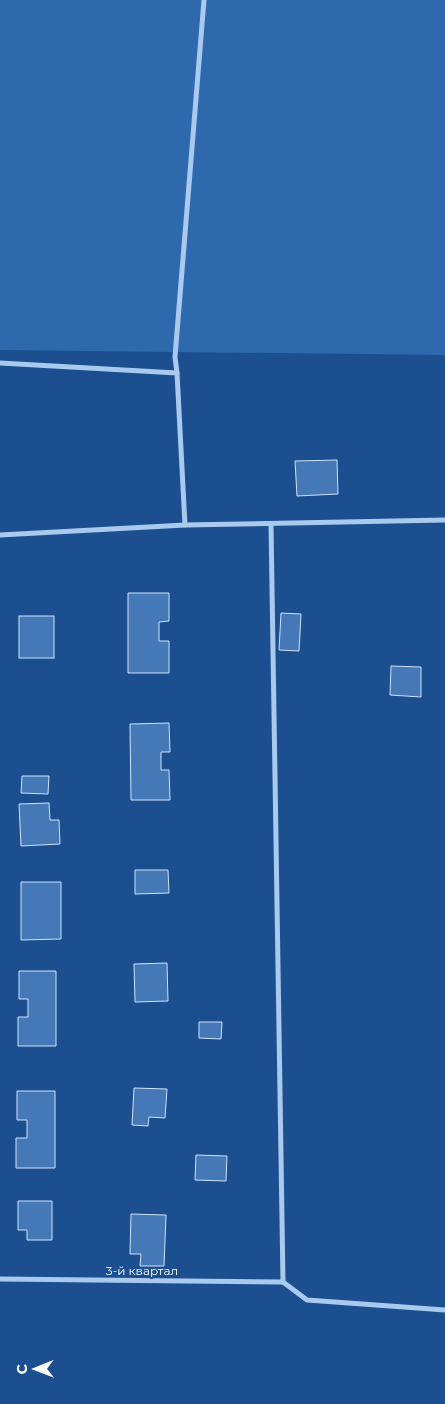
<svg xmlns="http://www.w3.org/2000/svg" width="445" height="1404" font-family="Montserrat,sans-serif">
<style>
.green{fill:#2e69ad}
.building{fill:#4478b7;stroke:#cfe3fa}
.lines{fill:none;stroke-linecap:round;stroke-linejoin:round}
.street{stroke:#a9c9ee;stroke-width:5}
.labels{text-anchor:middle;stroke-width:4;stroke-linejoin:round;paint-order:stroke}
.street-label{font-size:12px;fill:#fff;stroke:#1b4f8f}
</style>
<rect width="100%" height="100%" fill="#1b4f8f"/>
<path class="green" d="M0,0H445V355L0,350Z"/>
<g class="building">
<path d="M337,460L338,494L297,496L295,461Z"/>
<path d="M128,593H169V621L159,622V641H169V673H128Z"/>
<path d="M281,613L301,614L299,651L279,650Z"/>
<rect x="19" y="616" width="35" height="42"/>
<path d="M391,666L421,667V697L390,695Z"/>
<path d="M169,723L170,752H161V770H169L170,800H131L130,724Z"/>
<path d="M22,776H49L48,794L21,793Z"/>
<path d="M49,803L50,820H59L60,844L21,846L19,804Z"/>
<path d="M135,870H168L169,893L135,894Z"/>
<path d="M21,882H61V939L21,940Z"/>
<path d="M167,963L168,1001L135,1002L134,964Z"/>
<path d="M19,971H56V1046H18V1017H28V999H19Z"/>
<path d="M199,1022H222L221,1039L199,1038Z"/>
<path d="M134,1088L167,1089L165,1118L149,1117L148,1126L132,1125Z"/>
<path d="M17,1091H55V1168H16V1138H27V1120H17Z"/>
<path d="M196,1155L227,1156L226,1181L195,1180Z"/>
<path d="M18,1201H52V1240H27V1230H18Z"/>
<path d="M131,1214L166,1215L164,1266H140L141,1254H130Z"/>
</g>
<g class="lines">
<g class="street">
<path d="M0,363L177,373L185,525"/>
<path d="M177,373L175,357L204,0"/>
<path d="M271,524L283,1282"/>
<path d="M0,535L185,525L445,520"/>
<path d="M0,1279L283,1282"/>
<path d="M283,1282L307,1300L445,1310"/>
</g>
</g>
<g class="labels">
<g class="street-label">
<text x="142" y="1275">3-й квартал</text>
</g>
</g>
<g transform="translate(35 1369) rotate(269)" stroke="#1b4f8f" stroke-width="4" paint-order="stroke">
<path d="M0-4L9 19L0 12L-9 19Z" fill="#ffffff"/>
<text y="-8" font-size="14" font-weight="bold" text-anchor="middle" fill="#ffffff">С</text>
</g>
</svg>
